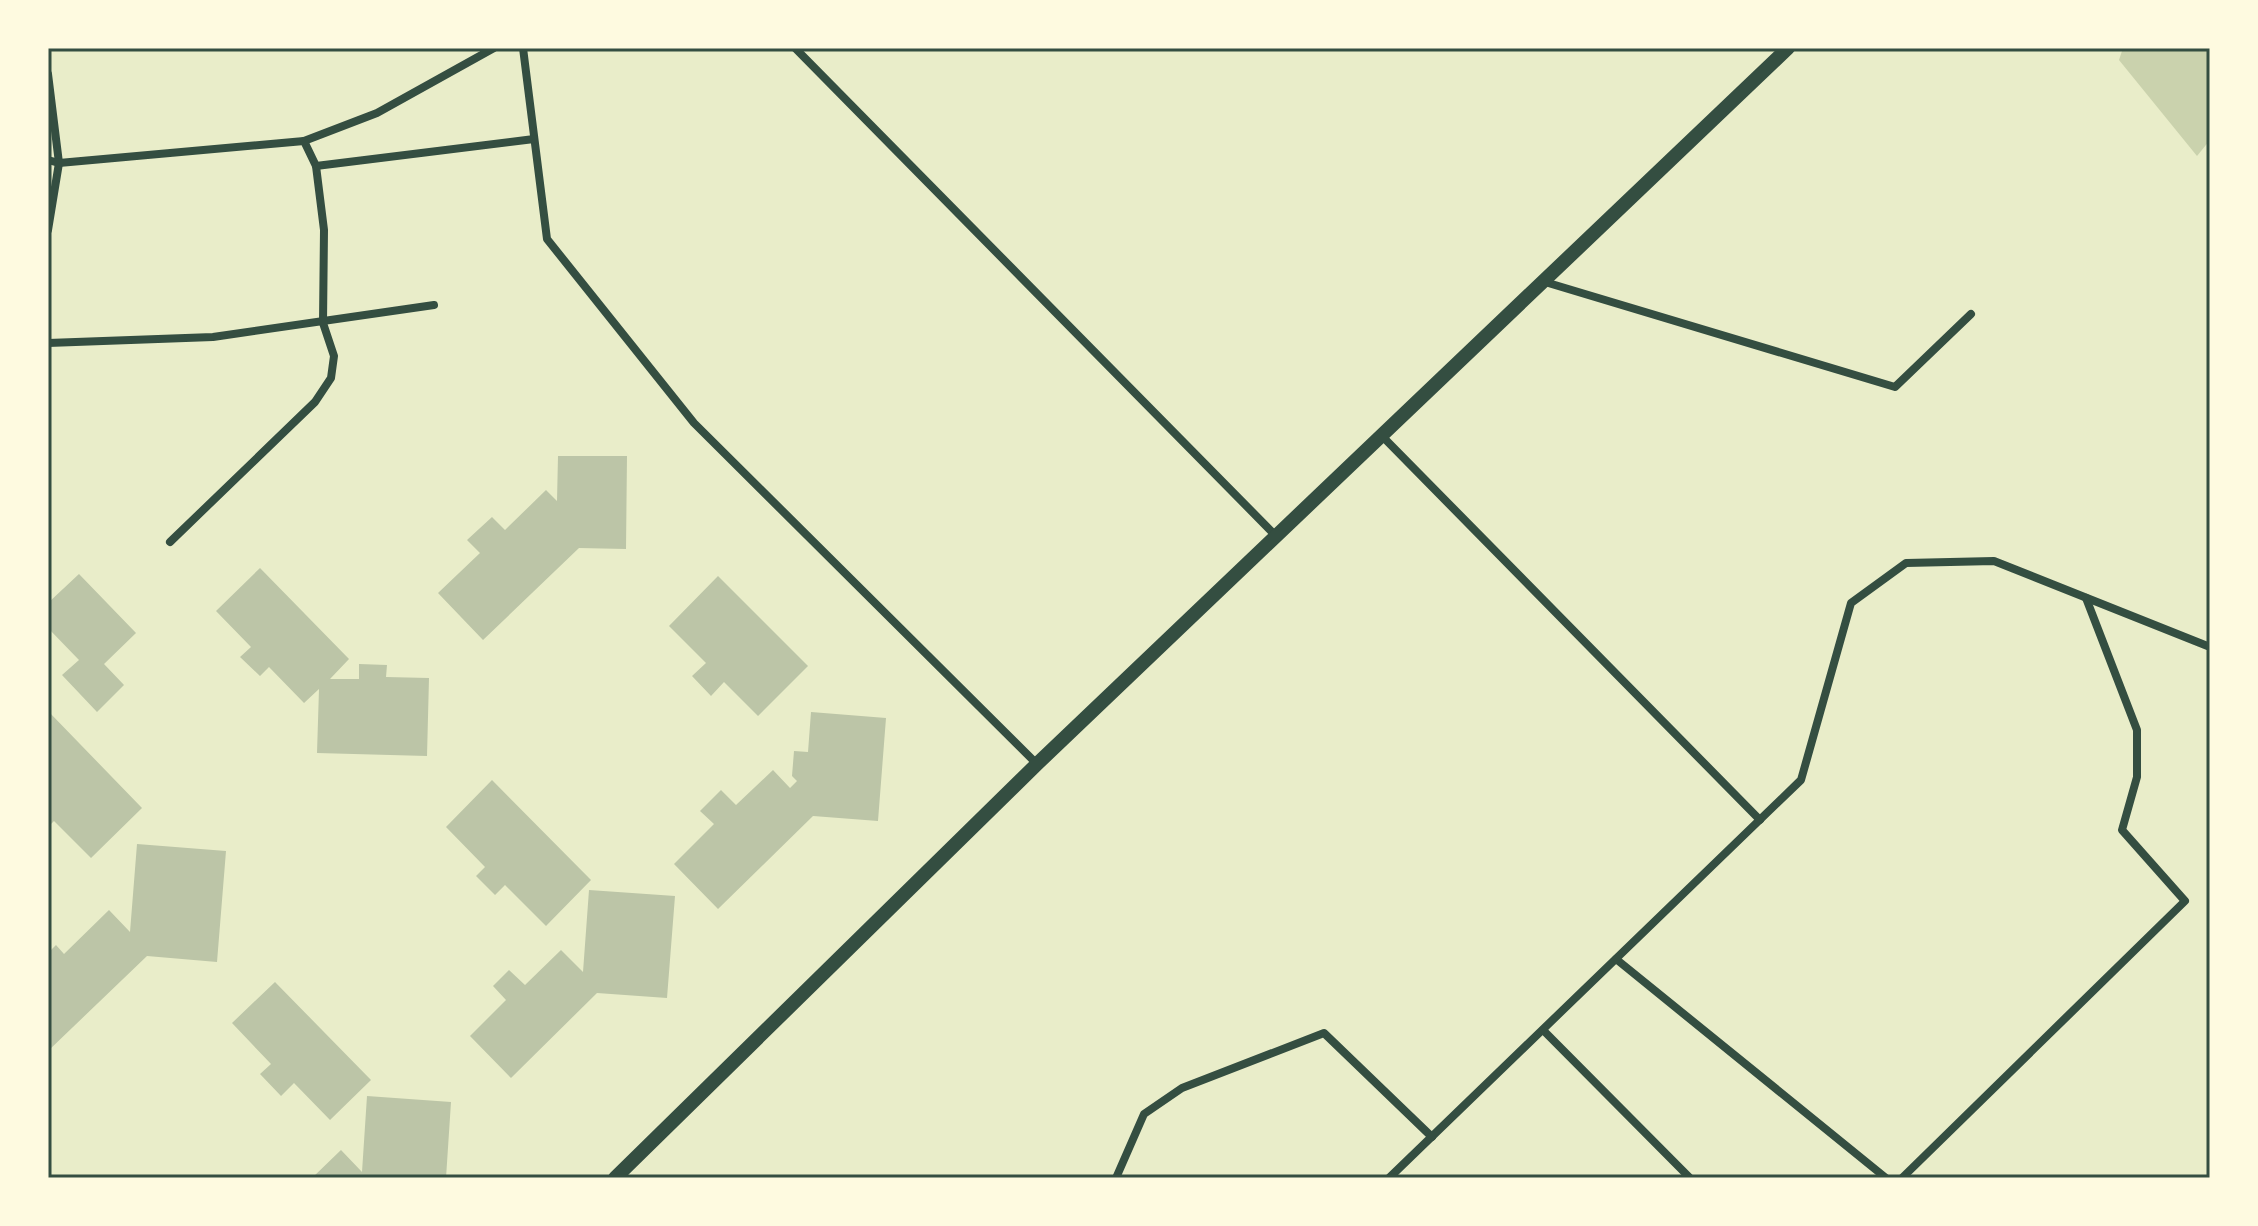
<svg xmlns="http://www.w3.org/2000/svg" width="2258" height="1226" font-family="Signika,sans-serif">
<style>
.green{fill:#cad2ad}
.building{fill:#bcc5a7}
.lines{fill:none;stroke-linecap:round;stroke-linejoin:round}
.minor{stroke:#344e41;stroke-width:8}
.tertiary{stroke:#344e41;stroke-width:14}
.neatline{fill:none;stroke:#344e41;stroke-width:3}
</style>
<rect width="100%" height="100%" fill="#e9edc9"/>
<path class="green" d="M2123,48H2210V140L2197,156L2119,60Z"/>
<g class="building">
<path d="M558,456H627L626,549L579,548L483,640L438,593L480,553L467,540L492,517L505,530L546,490L557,501Z"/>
<path d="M260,568L349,659L330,679H359V664L387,665L386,677L429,678L427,756L317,753L319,689L304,703L269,667L260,676L240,657L251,647L216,611Z"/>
<path d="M79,574L136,633L104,664L124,685L97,712L62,675L79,660L48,628V603Z"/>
<path d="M718,576L808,666L758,716L724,682L711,696L692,676L706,663L669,626Z"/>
<path d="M48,711L142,808L91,858L54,821L48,827Z"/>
<path d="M811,712L886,718L878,821L813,816L718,909L674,864L714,824L700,811L721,790L736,805L773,770L790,788L797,781L792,776L794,751L808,752Z"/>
<path d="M492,780L591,880L546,926L505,885L495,895L476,876L485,867L446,827Z"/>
<path d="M137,844L226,851L217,962L147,956L48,1051V953L56,945L64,954L109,910L130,932Z"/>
<path d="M589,890L675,896L667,998L597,993L511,1078L470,1036L506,1000L493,986L509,970L525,985L561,950L583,972Z"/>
<path d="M275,982L371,1080L330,1120L294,1083L281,1096L260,1074L271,1064L232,1023Z"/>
<path d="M367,1096L451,1102L446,1178H312L341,1150L362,1172Z"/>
</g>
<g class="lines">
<g class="minor">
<path d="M523,48L547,239L694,423L1037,764"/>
<path d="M795,48L1277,537"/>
<path d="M48,74L59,163L48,230"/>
<path d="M304,141L377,113L494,48"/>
<path d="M48,160L59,163L304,141L316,166L534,139"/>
<path d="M1545,282L1895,387L1971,314"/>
<path d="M48,343L213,337L434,305"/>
<path d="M1383,437L1760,820"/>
<path d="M170,542L315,402L331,378L334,356L323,323L324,230L316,166"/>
<path d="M1616,959L1886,1178"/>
<path d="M1543,1030L1690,1178"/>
<path d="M1116,1178L1144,1114L1182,1088L1324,1033L1432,1137"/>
<path d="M1389,1178L1801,780L1851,603L1906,563L1994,561L2210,647"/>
<path d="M1902,1178L2185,901L2122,830L2137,777V730L2086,598"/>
</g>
<path class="tertiary" d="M615,1178L1037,764L1788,48"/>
</g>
<rect width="2258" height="1226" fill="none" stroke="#fefae0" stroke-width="100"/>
<rect x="50" y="50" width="2158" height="1126" class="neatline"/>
</svg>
